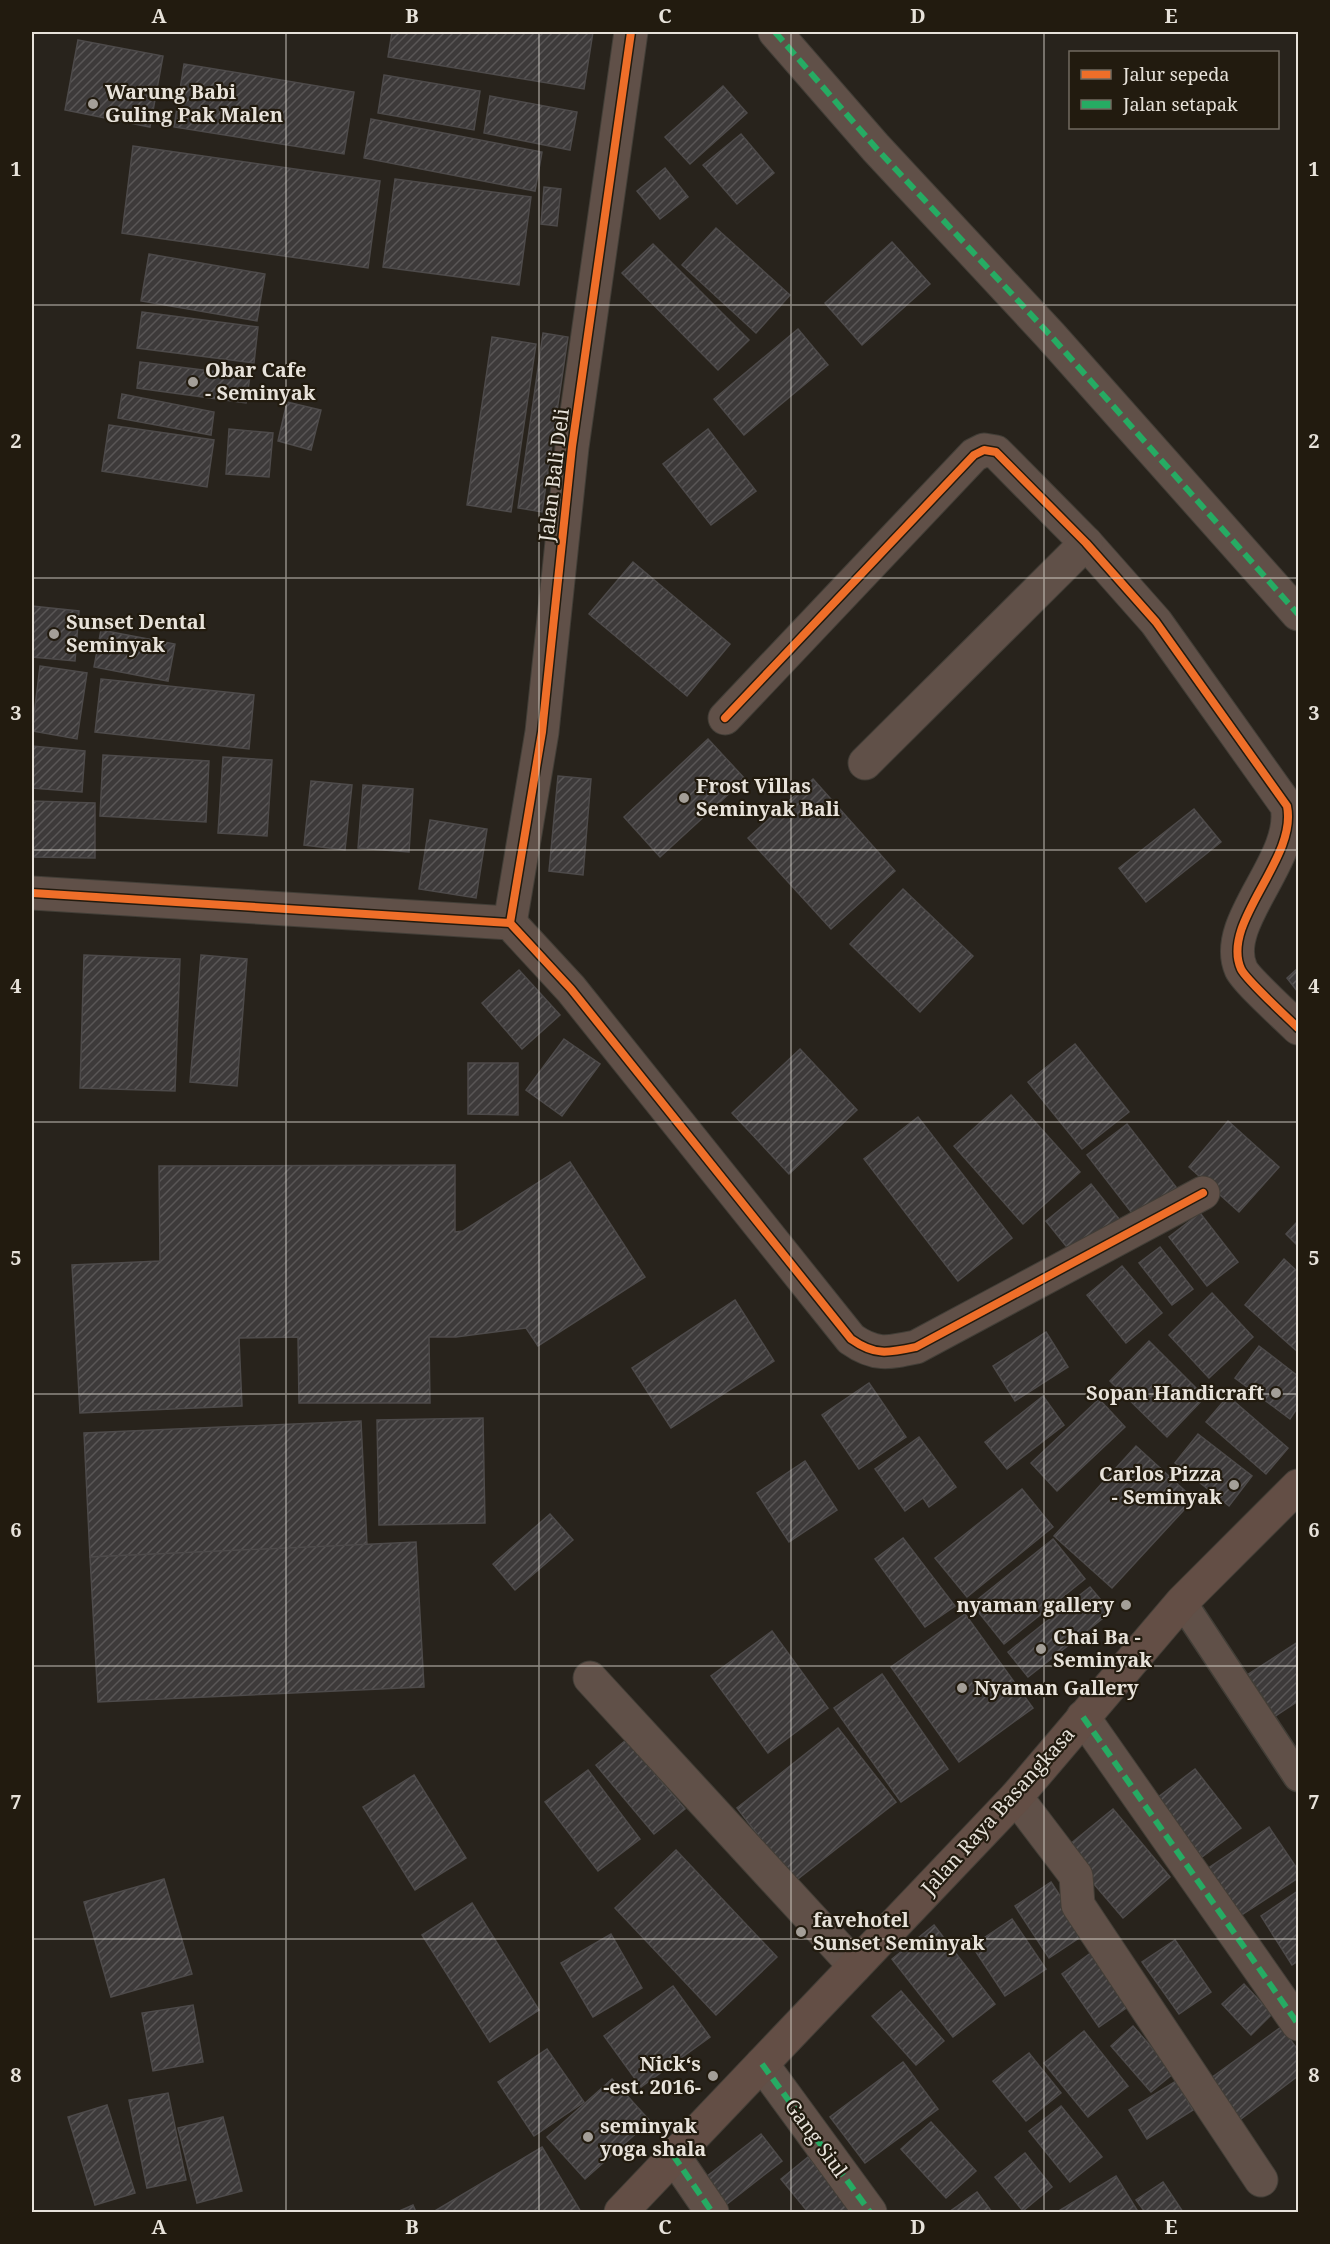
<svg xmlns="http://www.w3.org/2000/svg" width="1330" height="2244" font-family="'Noto Serif',serif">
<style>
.building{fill:url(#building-hatch);stroke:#4d4a4a;stroke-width:1.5}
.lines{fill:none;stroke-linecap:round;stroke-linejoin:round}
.lane-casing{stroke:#423e37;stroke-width:31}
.street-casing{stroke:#423e37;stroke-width:35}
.secondary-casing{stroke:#423e37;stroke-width:35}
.lane{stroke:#605048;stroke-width:28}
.street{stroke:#605048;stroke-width:33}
.secondary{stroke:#634e45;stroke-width:33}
.quiet{stroke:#26ab63;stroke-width:6;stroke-dasharray:12 6;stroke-linecap:butt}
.cycleway-casing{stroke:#221b0f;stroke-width:11}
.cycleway{stroke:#ee6e29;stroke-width:8}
.grid{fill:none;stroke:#e7e2da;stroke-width:1.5;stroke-opacity:0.55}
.poi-dot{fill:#a49f98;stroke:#221b0f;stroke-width:2}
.labels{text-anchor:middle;stroke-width:4.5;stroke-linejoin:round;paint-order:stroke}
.poi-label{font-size:20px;font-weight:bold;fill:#e7e2da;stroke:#221b0f;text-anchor:start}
.street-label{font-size:20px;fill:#e7e2da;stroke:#221b0f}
.neatline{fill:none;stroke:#e7e2da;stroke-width:2}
.grid-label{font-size:20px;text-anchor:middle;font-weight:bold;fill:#e7e2da}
</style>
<defs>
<pattern id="building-hatch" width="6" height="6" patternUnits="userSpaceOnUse" patternTransform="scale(1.5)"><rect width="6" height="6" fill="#3d3a3a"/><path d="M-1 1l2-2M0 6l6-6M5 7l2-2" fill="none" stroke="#595656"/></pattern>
</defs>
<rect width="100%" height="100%" fill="#28231c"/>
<g class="building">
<path d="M392,32H593L584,89L388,57Z"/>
<path d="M78,40L163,56L150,127L65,110Z"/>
<path d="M184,64L354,92L344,154L174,127Z"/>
<path d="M384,75L480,91L474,130L378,113Z"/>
<path d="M723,86L747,113L690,164L665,137Z"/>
<path d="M490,96L577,112L570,150L484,133Z"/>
<path d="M371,119L542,152L535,191L364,158Z"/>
<path d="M741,134L774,173L737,204L703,165Z"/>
<path d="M133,146L380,181L368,268L122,233Z"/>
<path d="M665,168L688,197L660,219L637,191Z"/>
<path d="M395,179L531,197L519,285L383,267Z"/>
<path d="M544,187L561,189L557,226L541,224Z"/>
<path d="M716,228L790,295L756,333L682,265Z"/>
<path d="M892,242L930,284L862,345L825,303Z"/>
<path d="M653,244L749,340L718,370L622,273Z"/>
<path d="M149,254L265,274L257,321L141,301Z"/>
<path d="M142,312L258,327L254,363L137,348Z"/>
<path d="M798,329L828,365L744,435L714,399Z"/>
<path d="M543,333L568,337L542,512L518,508Z"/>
<path d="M492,337L536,344L511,512L467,505Z"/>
<path d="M140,362L250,376L246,403L137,388Z"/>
<path d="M122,394L214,412L211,435L118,418Z"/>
<path d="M287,402L321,410L311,450L278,441Z"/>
<path d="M109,425L214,440L207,487L102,471Z"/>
<path d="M229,429L273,433L269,477L226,474Z"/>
<path d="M708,429L756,491L711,525L663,464Z"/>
<path d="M633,562L730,644L687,696L589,614Z"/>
<path d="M32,606L79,611L75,661L32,657Z"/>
<path d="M101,630L175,644L168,681L94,667Z"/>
<path d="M40,666L87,673L77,739L32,731Z"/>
<path d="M101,679L254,695L249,749L95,732Z"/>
<path d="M708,739L745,779L660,857L624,817Z"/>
<path d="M32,746L85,751L82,792L32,788Z"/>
<path d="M103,755L209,761L206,822L100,816Z"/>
<path d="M223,757L272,760L267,836L218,833Z"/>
<path d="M558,776L591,779L583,875L549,871Z"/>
<path d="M813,779L895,871L831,929L748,838Z"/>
<path d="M311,781L352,785L345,850L304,845Z"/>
<path d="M363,785L413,789L409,852L358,848Z"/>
<path d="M32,801L95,803V858L32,857Z"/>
<path d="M1194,809L1221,842L1146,902L1119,868Z"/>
<path d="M430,820L487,829L476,898L419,889Z"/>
<path d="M903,889L973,956L920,1012L850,944Z"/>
<path d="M84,955L180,959L175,1091L80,1088Z"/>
<path d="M201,955L247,959L237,1086L190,1082Z"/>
<path d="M1298,968V992L1287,978Z"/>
<path d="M519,970L560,1015L522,1049L482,1003Z"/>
<path d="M564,1039L600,1064L562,1116L526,1090Z"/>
<path d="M1075,1044L1129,1112L1082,1149L1028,1082Z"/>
<path d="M800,1049L857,1110L789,1174L732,1113Z"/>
<path d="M468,1063H518V1115L468,1114Z"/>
<path d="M1011,1095L1080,1172L1023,1224L954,1146Z"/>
<path d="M918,1117L1012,1238L958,1281L864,1159Z"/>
<path d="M1228,1121L1279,1167L1239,1212L1189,1167Z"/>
<path d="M1127,1124L1176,1187L1135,1217L1087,1155Z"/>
<path d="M570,1162L645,1277L538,1346L526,1328L456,1337H429L430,1403H299L298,1337L239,1338L242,1406L80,1413L72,1265L160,1261L159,1166L455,1165V1232L463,1231Z"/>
<path d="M1091,1184L1119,1219L1074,1256L1046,1221Z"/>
<path d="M1200,1213L1238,1262L1207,1286L1169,1237Z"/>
<path d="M1298,1221V1246L1286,1234Z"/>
<path d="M1160,1247L1193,1289L1172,1305L1139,1263Z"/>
<path d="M1284,1259L1298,1272V1352L1245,1305Z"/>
<path d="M1122,1266L1162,1313L1126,1343L1087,1295Z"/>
<path d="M1212,1293L1253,1337L1209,1378L1169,1335Z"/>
<path d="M735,1300L774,1361L671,1428L632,1368Z"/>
<path d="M1046,1332L1068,1367L1015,1401L993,1366Z"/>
<path d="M1149,1341L1205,1397L1167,1437L1110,1381Z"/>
<path d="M1259,1346L1298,1376V1407L1290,1419L1235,1378Z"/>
<path d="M869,1383L906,1437L859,1469L822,1415Z"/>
<path d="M1043,1396L1064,1425L1007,1469L985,1442Z"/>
<path d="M1228,1396L1288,1448L1266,1474L1206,1422Z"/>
<path d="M1099,1399L1125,1427L1057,1491L1031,1463Z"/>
<path d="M483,1418L485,1523L379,1525L377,1420Z"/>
<path d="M361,1421L367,1545L90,1557L84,1433Z"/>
<path d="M1198,1434L1252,1476L1229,1506L1175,1463Z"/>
<path d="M919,1437L956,1487L929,1507L923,1498L905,1511L875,1469Z"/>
<path d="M1136,1446L1194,1499L1112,1588L1054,1536Z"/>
<path d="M805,1461L837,1510L789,1542L757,1493Z"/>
<path d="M1022,1489L1053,1527L967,1597L935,1558Z"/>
<path d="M550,1514L573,1540L515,1590L493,1564Z"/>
<path d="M903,1538L955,1606L925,1627L875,1559Z"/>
<path d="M1053,1539L1085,1579L1004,1644L972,1604Z"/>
<path d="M416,1542L424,1687L98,1702L90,1557Z"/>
<path d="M1090,1587L1111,1612L1028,1677L1008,1652Z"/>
<path d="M965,1614L1033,1708L959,1762L891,1667Z"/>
<path d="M772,1631L828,1708L768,1753L711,1676Z"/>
<path d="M1298,1642V1701L1274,1717L1247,1675Z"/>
<path d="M882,1674L948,1769L901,1802L834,1708Z"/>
<path d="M838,1728L896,1802L794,1882L737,1808Z"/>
<path d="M626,1740L685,1809L654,1834L596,1765Z"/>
<path d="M1195,1769L1241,1828L1202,1857L1157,1798Z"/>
<path d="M588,1770L640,1839L598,1871L545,1802Z"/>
<path d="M414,1775L466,1858L415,1890L363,1807Z"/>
<path d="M1113,1809L1170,1877L1123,1918L1064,1849Z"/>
<path d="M1269,1827L1298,1870V1878L1240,1916L1207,1869Z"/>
<path d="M676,1850L777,1957L716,2015L615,1908Z"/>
<path d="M164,1879L192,1974L111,1997L84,1902Z"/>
<path d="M1051,1882L1085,1934L1049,1958L1015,1906Z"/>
<path d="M1298,1891V1961L1292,1965L1261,1916Z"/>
<path d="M472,1903L539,2010L490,2042L422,1935Z"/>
<path d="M1012,1919L1046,1969L1005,1996L972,1946Z"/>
<path d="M934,1925L995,2004L953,2037L892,1959Z"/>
<path d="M611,1934L642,1988L593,2017L561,1963Z"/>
<path d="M1175,1940L1211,1992L1179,2014L1142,1962Z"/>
<path d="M1092,1952L1129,2006L1099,2027L1062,1974Z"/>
<path d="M1244,1984L1272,2014L1251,2035L1222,2004Z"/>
<path d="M673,1986L710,2037L641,2087L604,2036Z"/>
<path d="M901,1991L944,2041L916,2065L872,2016Z"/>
<path d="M193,2005L203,2062L153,2071L142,2013Z"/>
<path d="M1133,2026L1174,2073L1151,2092L1111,2046Z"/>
<path d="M1281,2027L1298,2050V2076L1237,2122L1207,2081Z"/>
<path d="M1084,2031L1128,2086L1088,2117L1044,2063Z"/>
<path d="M547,2049L584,2102L534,2136L498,2082Z"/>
<path d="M1029,2053L1061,2093L1026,2121L993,2081Z"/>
<path d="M903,2062L938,2109L865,2163L830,2117Z"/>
<path d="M612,2079L650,2121L585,2179L547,2137Z"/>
<path d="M1176,2081L1193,2110L1147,2139L1129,2110Z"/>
<path d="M168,2093L186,2180L147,2188L129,2100Z"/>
<path d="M107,2105L135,2193L95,2205L68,2117Z"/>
<path d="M1061,2106L1102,2157L1070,2182L1029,2131Z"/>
<path d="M223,2117L242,2191L197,2203L178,2128Z"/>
<path d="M931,2122L976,2171L946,2198L901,2149Z"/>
<path d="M761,2134L782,2161L722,2208L701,2181Z"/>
<path d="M542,2147L581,2212H433Z"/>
<path d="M1025,2153L1052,2187L1023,2211L995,2177Z"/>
<path d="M808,2157L852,2211L850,2212H808L781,2179Z"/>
<path d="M1116,2176L1137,2210L1133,2212H1057Z"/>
<path d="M1163,2182L1183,2212H1145L1136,2200Z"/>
<path d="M977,2192L992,2212H949Z"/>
<path d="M413,2205L416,2212H397Z"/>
</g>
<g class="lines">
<defs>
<path id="lane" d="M1182,1602L1298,1777"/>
<g id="street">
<path d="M775,32L876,148L1050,335L1298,614"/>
<path d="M725,718L974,455L984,450L996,452L1086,543L1156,622L1287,806C1298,859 1220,922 1241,969C1246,980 1287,1017 1298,1028"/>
<path d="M865,763L1086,543"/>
<path d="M32,893L510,923L571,989L851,1339C875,1356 888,1353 916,1347L1203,1193"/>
<path d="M510,923L542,732L572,447L631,32"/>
<path d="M590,1678L855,1966"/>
<path d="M1083,1717L1298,2024"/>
<path d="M1016,1797L1076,1876L1078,1905L1261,2180"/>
<path d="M762,2064L870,2212"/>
<path d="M673,2155L712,2212"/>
</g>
<path id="secondary" d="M621,2212L1016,1797L1182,1602L1298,1486"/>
</defs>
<use href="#lane" class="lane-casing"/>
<use href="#street" class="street-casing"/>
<use href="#secondary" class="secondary-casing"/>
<use href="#lane" class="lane"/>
<use href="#street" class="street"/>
<use href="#secondary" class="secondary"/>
<g class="quiet">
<path d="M775,32L876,148L1050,335L1298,614"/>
<path d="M1083,1717L1298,2024"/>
<path d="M762,2064L870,2212"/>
<path d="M673,2155L712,2212"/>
</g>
<defs>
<g id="cycleway">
<path d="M725,718L974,455L984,450L996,452L1086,543L1156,622L1287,806C1298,859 1220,922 1241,969C1246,980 1287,1017 1298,1028"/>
<path d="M32,893L510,923L571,989L851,1339C875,1356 888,1353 916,1347L1203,1193"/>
<path d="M510,923L542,732L572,447L631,32"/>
</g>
</defs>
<use href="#cycleway" class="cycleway-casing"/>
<use href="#cycleway" class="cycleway"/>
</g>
<path class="grid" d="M286,32V2212M539,32V2212M791,32V2212M1044,32V2212M32,305H1298M32,578H1298M32,850H1298M32,1122H1298M32,1394H1298M32,1666H1298M32,1939H1298"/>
<g class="poi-dot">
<circle cx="93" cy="104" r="6"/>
<circle cx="193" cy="382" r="6"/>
<circle cx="54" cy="634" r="6"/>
<circle cx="684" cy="798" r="6"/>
<circle cx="1276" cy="1393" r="6"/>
<circle cx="1234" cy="1485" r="6"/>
<circle cx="1126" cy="1605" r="6"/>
<circle cx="1041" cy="1649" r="6"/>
<circle cx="962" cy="1688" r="6"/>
<circle cx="801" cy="1932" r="6"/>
<circle cx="713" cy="2076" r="6"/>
<circle cx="588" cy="2137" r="6"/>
</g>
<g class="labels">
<g class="poi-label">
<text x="105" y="99">Warung Babi<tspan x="105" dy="23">Guling Pak Malen</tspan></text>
<text x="205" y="377">Obar Cafe<tspan x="205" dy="23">- Seminyak</tspan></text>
<text x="66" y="629">Sunset Dental<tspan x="66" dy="23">Seminyak</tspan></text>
<text x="696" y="793">Frost Villas<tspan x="696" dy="23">Seminyak Bali</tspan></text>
<text x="1264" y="1400" text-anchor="end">Sopan Handicraft</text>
<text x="1222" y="1481" text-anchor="end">Carlos Pizza<tspan x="1222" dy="23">- Seminyak</tspan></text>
<text x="1114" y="1612" text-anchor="end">nyaman gallery</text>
<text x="1053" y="1644">Chai Ba -<tspan x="1053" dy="23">Seminyak</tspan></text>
<text x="974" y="1695">Nyaman Gallery</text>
<text x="813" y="1927">favehotel<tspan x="813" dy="23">Sunset Seminyak</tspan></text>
<text x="701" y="2071" text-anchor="end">Nick‘s<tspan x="701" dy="23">-est. 2016-</tspan></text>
<text x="600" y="2133">seminyak<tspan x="600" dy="23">yoga shala</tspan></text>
</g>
<g class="street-label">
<text transform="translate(554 475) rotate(-83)" y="7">Jalan Bali Deli</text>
<text transform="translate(998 1811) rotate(-48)" y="7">Jalan Raya Basangkasa</text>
<text transform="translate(816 2138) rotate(54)" y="7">Gang Siul</text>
</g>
</g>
<rect width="1330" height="2244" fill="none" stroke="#221b0f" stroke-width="66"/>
<rect x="1069" y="51" width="210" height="78" fill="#221b0f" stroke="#716b60" stroke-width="1.5"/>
<rect x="1081" y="70" width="30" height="9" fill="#ee6e29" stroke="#716b60" stroke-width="1.5"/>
<text x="1123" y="81" font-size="18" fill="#e7e2da">Jalur sepeda</text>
<rect x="1081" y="100" width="30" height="9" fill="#26ab63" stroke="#716b60" stroke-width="1.5"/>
<text x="1123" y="111" font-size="18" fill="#e7e2da">Jalan setapak</text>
<rect x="33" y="33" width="1264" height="2178" class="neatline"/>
<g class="grid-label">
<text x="159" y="23">A</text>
<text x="412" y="23">B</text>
<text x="665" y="23">C</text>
<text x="918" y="23">D</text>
<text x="1171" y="23">E</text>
<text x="16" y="176">1</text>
<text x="1314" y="176">1</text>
<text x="16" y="448">2</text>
<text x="1314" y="448">2</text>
<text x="16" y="720">3</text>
<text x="1314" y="720">3</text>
<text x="16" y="993">4</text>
<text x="1314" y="993">4</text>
<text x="16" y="1265">5</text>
<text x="1314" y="1265">5</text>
<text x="16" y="1537">6</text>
<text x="1314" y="1537">6</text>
<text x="16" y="1809">7</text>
<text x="1314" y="1809">7</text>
<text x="16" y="2082">8</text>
<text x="1314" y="2082">8</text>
<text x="159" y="2234">A</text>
<text x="412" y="2234">B</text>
<text x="665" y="2234">C</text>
<text x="918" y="2234">D</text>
<text x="1171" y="2234">E</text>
</g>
</svg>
